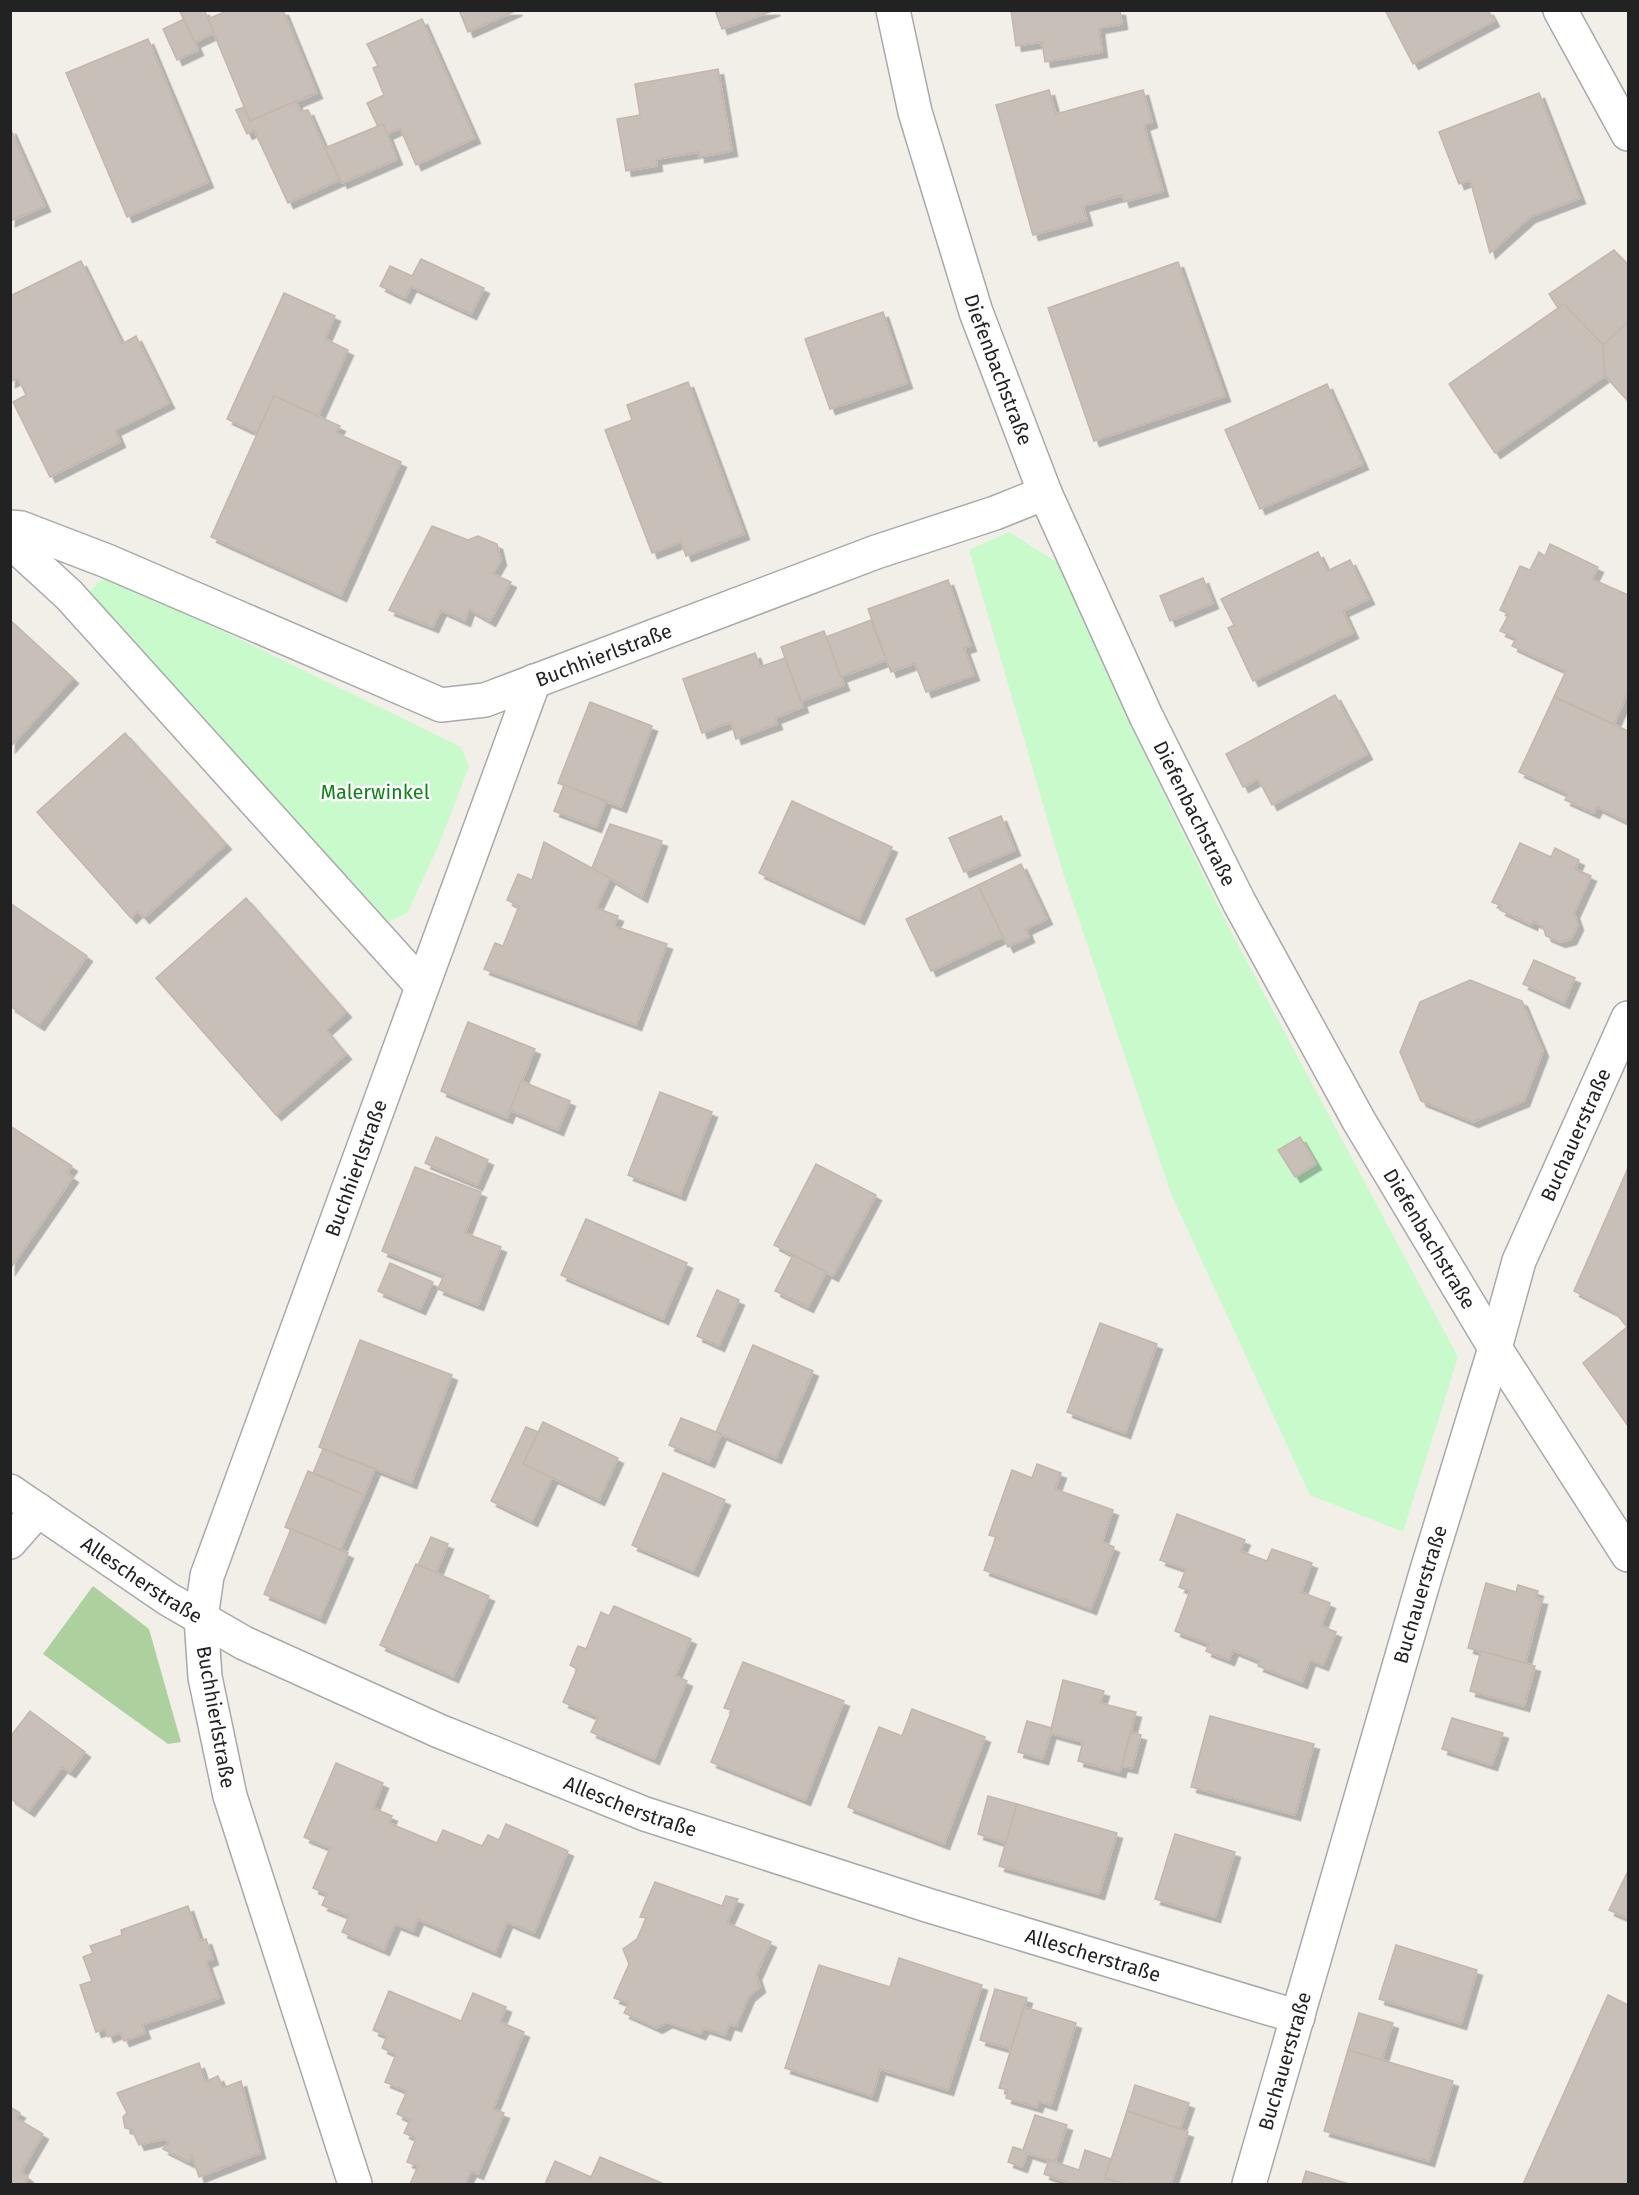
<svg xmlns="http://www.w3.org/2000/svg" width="1639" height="2195" font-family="'Fira Sans',sans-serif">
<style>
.forest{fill:#add19e}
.park{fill:#c8facc}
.building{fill:#c7bfb8;stroke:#c4b6ab;stroke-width:1.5;filter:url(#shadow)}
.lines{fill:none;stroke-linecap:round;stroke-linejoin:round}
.street-casing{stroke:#a9a9a9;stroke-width:36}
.street{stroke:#fff;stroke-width:33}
.labels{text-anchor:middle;stroke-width:5;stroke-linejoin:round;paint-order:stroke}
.street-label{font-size:20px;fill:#222;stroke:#fff}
.park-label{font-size:20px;fill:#0c8416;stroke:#fff}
</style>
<defs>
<filter id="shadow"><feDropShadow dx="5.5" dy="5.5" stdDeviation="0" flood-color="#0004"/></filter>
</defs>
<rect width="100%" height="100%" fill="#f2efe9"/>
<path class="forest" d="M93,1586L149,1629L181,1742L168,1744L43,1654Z"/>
<g class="park">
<path d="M1009,532L1058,563L1131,726L1230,930L1458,1357L1403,1532L1310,1495L1172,1196L1063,873L969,550Z"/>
<path d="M106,574L461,747L469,766L440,842L408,912L389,922L86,596Z"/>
</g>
<g class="building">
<path d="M179,10H204L214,33L195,42Z"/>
<path d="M229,10H283L317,93L250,121L208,19Z"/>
<path d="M459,10H517L468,32Z"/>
<path d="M715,10H775L722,29Z"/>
<path d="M1011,10H1120L1122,24L1099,28L1102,52L1045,62L1042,42L1016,46Z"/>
<path d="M1385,10H1488L1494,21L1413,64Z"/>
<path d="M184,19L198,50L177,60L163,29Z"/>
<path d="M422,19L475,138L416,165L400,128L387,134L383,124L378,127L367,103L384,95L373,68L378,66L367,44Z"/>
<path d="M148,39L208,182L127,217L66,73Z"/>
<path d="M718,69L732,151L699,157V152L656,159L657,166L626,171L617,119L640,115L635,84Z"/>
<path d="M1049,90L1056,114L1143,90L1152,122L1144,125L1163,191L1124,202L1122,195L1083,206L1087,220L1033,235L996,105Z"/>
<path d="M1539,93L1580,198L1530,217L1490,253L1470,180L1459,184L1439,132Z"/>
<path d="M296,101L300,111L308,110L339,180L288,203L254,130L247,134L236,110L244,107L250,121Z"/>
<path d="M383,124L397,159L342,183L325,148Z"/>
<path d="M10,128L45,206L10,221Z"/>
<path d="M1614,250L1628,265V322L1603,345L1564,304L1558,308L1549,294Z"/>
<path d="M421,259L484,288L471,314L411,286L405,298L380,286L390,266L412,276Z"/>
<path d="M81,261L122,344L136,336L169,403L115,430L120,442L50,477L13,402L26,395L18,378L10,382V296Z"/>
<path d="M1178,262L1225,396L1094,441L1048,308Z"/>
<path d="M284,293L335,316L325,339L348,350L318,416L274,396L257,433L227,419Z"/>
<path d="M1564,304L1603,345L1605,376L1495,453L1449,384Z"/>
<path d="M883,312L907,383L830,409L805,339Z"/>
<path d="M1628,322V401L1605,376L1603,345Z"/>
<path d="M688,382L744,534L686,556L681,542L652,553L605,430L632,420L627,405Z"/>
<path d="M1327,384L1363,464L1260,509L1225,430Z"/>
<path d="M274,396L340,426L336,433L401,462L341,596L211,537Z"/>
<path d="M432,526L468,540L478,536L497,544L501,560L493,574L511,582L490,621L469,609L465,621L441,610L433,627L389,610Z"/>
<path d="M1550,544L1598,567L1592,579L1628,595V692L1614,724L1554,697L1566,671L1512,646L1516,638L1500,631L1509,614L1500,610L1520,566L1530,570L1539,552L1545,556Z"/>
<path d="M1318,552L1327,571L1350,560L1369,599L1343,611L1353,633L1253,681L1228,628L1234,625L1221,599Z"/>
<path d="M1203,578L1213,603L1170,621L1160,596Z"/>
<path d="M948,580L971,646L964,648L974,675L926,692L915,663L891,672L868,609Z"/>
<path d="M10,620L73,678L10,747Z"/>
<path d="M871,620L886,660L840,677L826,637Z"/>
<path d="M824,631L844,685L801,701L781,647Z"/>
<path d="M755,653L760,667L785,658L803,707L775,718L777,724L736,739L731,722L702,733L683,679Z"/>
<path d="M1335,695L1367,754L1272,805L1258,779L1243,787L1226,754Z"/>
<path d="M1554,697L1628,731V822L1597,807L1594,813L1565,800L1568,794L1519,772Z"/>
<path d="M590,702L652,726L621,807L558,783Z"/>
<path d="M125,733L226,844L144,918L138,911L131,918L37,812Z"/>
<path d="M564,785L606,801L596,827L554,811Z"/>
<path d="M792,801L892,847L859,919L759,873Z"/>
<path d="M1001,816L1015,850L964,872L949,838Z"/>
<path d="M610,824L662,841L642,897L592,868Z"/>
<path d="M544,842L610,878L596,908L618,916L614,926L667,944L636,1025L484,969L495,943L503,946L519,906L507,900L518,874L532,880Z"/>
<path d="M1520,843L1551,857L1555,848L1579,860L1575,869L1591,876L1574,913L1578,925L1571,939L1560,942L1546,936L1543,926L1533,921L1532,925L1500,910L1502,906L1492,902Z"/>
<path d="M1021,864L1047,919L1026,929L1029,937L1008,947L978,885Z"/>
<path d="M978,885L1003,937L931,971L906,919Z"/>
<path d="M246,898L346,1012L326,1030L346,1054L276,1115L156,978Z"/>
<path d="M10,903L87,956L39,1025L10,1006Z"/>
<path d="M1534,960L1575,978L1564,1003L1523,984Z"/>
<path d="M1470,980L1522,1001L1543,1051L1524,1101L1473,1122L1421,1101L1400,1052L1420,1002Z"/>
<path d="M468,1022L535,1049L507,1118L441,1091Z"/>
<path d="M521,1081L570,1101L558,1130L510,1110Z"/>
<path d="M660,1092L712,1112L680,1195L628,1175Z"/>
<path d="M10,1126L72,1166L67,1173L73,1177L10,1269Z"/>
<path d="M436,1137L488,1160L477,1185L425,1163Z"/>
<path d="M1300,1137L1316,1164L1295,1177L1278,1150Z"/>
<path d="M816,1164L876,1195L833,1276L774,1245Z"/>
<path d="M415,1167L481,1192L465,1233L501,1247L478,1305L438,1289L444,1275L382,1251Z"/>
<path d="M1628,1168V1426L1583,1363L1627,1327L1615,1312L1574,1291Z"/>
<path d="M586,1219L687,1263L663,1319L561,1275Z"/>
<path d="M793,1255L826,1272L808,1307L775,1291Z"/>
<path d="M390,1263L433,1282L420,1309L378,1291Z"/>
<path d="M717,1290L739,1300L719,1346L697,1336Z"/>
<path d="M1100,1323L1157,1344L1125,1433L1067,1412Z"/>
<path d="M360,1340L452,1375L411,1483L319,1447Z"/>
<path d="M753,1345L813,1371L776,1458L716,1432Z"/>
<path d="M681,1418L721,1434L709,1462L669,1445Z"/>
<path d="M543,1422L618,1458L599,1500L523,1464Z"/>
<path d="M526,1427L538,1432L523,1464L552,1478L532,1521L491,1501Z"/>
<path d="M323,1449L375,1469L364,1495L313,1473Z"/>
<path d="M1037,1464L1061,1473L1055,1489L1113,1510L1102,1542L1114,1547L1091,1609L984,1570L996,1537L989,1535L1012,1470L1032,1478Z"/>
<path d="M308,1471L364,1495L340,1550L285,1527Z"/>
<path d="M663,1473L725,1500L693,1571L632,1545Z"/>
<path d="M1177,1514L1245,1540L1240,1551L1267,1561L1272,1549L1312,1563L1301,1592L1330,1603L1321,1626L1336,1632L1323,1665L1310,1660L1302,1683L1258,1666L1260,1661L1233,1650L1229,1660L1206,1651L1209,1644L1175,1631L1190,1591L1179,1587L1186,1569L1160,1560Z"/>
<path d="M291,1529L348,1553L320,1618L264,1594Z"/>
<path d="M431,1537L448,1544L436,1573L418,1565Z"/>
<path d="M416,1564L489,1596L453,1677L380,1645Z"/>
<path d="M1486,1583L1516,1592L1518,1585L1538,1591L1536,1598L1542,1599L1525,1663L1468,1648Z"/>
<path d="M614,1606L691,1639L675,1676L687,1681L654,1759L591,1732L598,1717L563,1702L577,1669L570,1665L578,1646L586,1649L601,1612L609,1616Z"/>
<path d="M1481,1651L1535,1666L1524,1706L1470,1691Z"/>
<path d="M743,1662L844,1701L805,1800L711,1762L732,1710L724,1708Z"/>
<path d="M1063,1680L1104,1691L1100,1703L1136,1712L1120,1772L1078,1761L1083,1742L1050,1733Z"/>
<path d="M912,1709L985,1737L944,1844L848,1807L879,1727L902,1736Z"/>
<path d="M30,1711L85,1752L70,1772L62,1767L29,1811L10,1798V1737Z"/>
<path d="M1210,1716L1314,1744L1295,1815L1191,1787Z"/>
<path d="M1452,1718L1503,1733L1492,1765L1442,1749Z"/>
<path d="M1027,1721L1052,1728L1043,1759L1018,1752Z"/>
<path d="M1131,1732L1141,1735L1132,1768L1122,1766Z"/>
<path d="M336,1763L383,1783L373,1808L392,1816L389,1823L437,1843L443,1830L482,1846L488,1835L499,1840L506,1824L568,1851L534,1933L507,1922L495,1952L418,1919L413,1931L395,1924L384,1950L342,1932L349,1916L322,1905L327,1894L313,1888L330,1848L304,1837Z"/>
<path d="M988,1796L1017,1804L1006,1843L978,1834Z"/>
<path d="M1017,1804L1117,1833L1099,1894L999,1866Z"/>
<path d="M1175,1834L1235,1852L1215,1917L1155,1899Z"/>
<path d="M1628,1871V1918L1609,1910Z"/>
<path d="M655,1882L722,1906L726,1896L738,1899L727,1923L771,1942L756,1975L760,1987L749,1996L736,2026L729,2024L725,2035L704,2028L700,2034L667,2022L657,2028L624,2013L629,2003L614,1998L629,1964L623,1949L637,1939L646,1918L640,1917Z"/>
<path d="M188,1906L200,1941L206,1939L213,1959L206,1962L219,1998L142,2025L145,2033L124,2041L120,2032L108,2037L105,2029L96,2032L80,1985L92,1981L83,1957L93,1953L90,1946L122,1935L121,1930Z"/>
<path d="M1396,1945L1477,1970L1461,2024L1379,1999Z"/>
<path d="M899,1958L982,1985L948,2090L880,2069L872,2096L785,2068L819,1965L890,1987Z"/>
<path d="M995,1989L1027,1998L1011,2049L980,2040Z"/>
<path d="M389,1991L461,2021L473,1993L506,2007L500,2022L524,2032L493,2109L504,2113L478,2174L471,2171L465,2184H410L418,2166L407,2162L416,2138L404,2133L410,2120L397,2114L407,2091L385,2082L396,2054L382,2048L387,2036L373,2030Z"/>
<path d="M1608,1995L1628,2005V2184H1523Z"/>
<path d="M1024,2007L1076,2023L1051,2105L1039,2101L1037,2107L1006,2098L1008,2090L999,2088Z"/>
<path d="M1359,2013L1393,2023L1382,2060L1348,2050Z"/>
<path d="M1348,2050L1453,2081L1429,2161L1324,2131Z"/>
<path d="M199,2063L205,2082L218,2076L223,2088L241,2081L260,2153L199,2177L192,2155L189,2162L163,2149L169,2142L164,2139L139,2145L132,2130L125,2128L123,2117L127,2113L117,2093Z"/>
<path d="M1135,2085L1189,2103L1180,2129L1127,2111Z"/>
<path d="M10,2107L20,2113L16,2118L43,2134L21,2172L28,2177L24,2184H10Z"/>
<path d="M1127,2111L1188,2132L1171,2184H1125L1105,2178Z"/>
<path d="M1035,2115L1067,2125L1055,2162L1027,2153L1022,2167L1008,2162L1013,2147L1023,2150Z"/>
<path d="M1085,2150L1111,2159L1105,2178L1116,2182L1115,2184H1072L1044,2174L1049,2160L1079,2170Z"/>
<path d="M600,2157L664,2184H545L555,2161L591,2177Z"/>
<path d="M1306,2171L1349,2184H1302Z"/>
</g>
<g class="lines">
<defs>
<g id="street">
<path id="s1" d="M893,10L915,112L976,312L1045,493L1146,716L1239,902L1359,1121L1495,1348L1628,1555"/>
<path d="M1560,10L1628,134"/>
<path id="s2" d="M10,527L21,528L107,561L441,705L485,700L876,552L995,513L1045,493"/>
<path d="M10,541L69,595L422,986"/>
<path id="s3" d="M10,1491L168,1599L244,1643L439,1731L645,1814L927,1905L1298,2017"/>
<path d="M10,1542L38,1510"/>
<path id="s4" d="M355,2184L230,1796L205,1677L201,1618L207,1576L534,681"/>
<path id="s5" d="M1249,2184L1426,1573L1495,1348L1519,1261L1628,1018"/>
</g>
</defs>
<use href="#street" class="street-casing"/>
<use href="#street" class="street"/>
</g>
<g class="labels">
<g class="street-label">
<text dy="7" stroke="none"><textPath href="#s1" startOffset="375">Diefenbachstraße</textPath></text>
<text dy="7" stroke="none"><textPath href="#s2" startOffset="638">Buchhierlstraße</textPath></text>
<text dy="7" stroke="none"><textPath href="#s1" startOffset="861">Diefenbachstraße</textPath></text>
<text dy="7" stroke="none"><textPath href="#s5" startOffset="1100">Buchauerstraße</textPath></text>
<text dy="7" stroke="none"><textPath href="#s4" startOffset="1065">Buchhierlstraße</textPath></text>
<text dy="7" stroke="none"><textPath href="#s1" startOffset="1347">Diefenbachstraße</textPath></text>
<text dy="7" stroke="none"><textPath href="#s3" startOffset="159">Allescherstraße</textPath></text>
<text dy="7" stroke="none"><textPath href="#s5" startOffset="614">Buchauerstraße</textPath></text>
<text transform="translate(216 1717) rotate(80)" y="7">Buchhierlstraße</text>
<text dy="7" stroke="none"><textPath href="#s3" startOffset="699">Allescherstraße</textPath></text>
<text dy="7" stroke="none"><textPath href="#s3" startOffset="1185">Allescherstraße</textPath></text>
<text dy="7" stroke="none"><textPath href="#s5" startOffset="128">Buchauerstraße</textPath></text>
</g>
<g class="park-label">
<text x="375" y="799">Malerwinkel</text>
</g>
</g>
<rect width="1639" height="2195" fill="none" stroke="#222222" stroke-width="24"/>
</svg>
